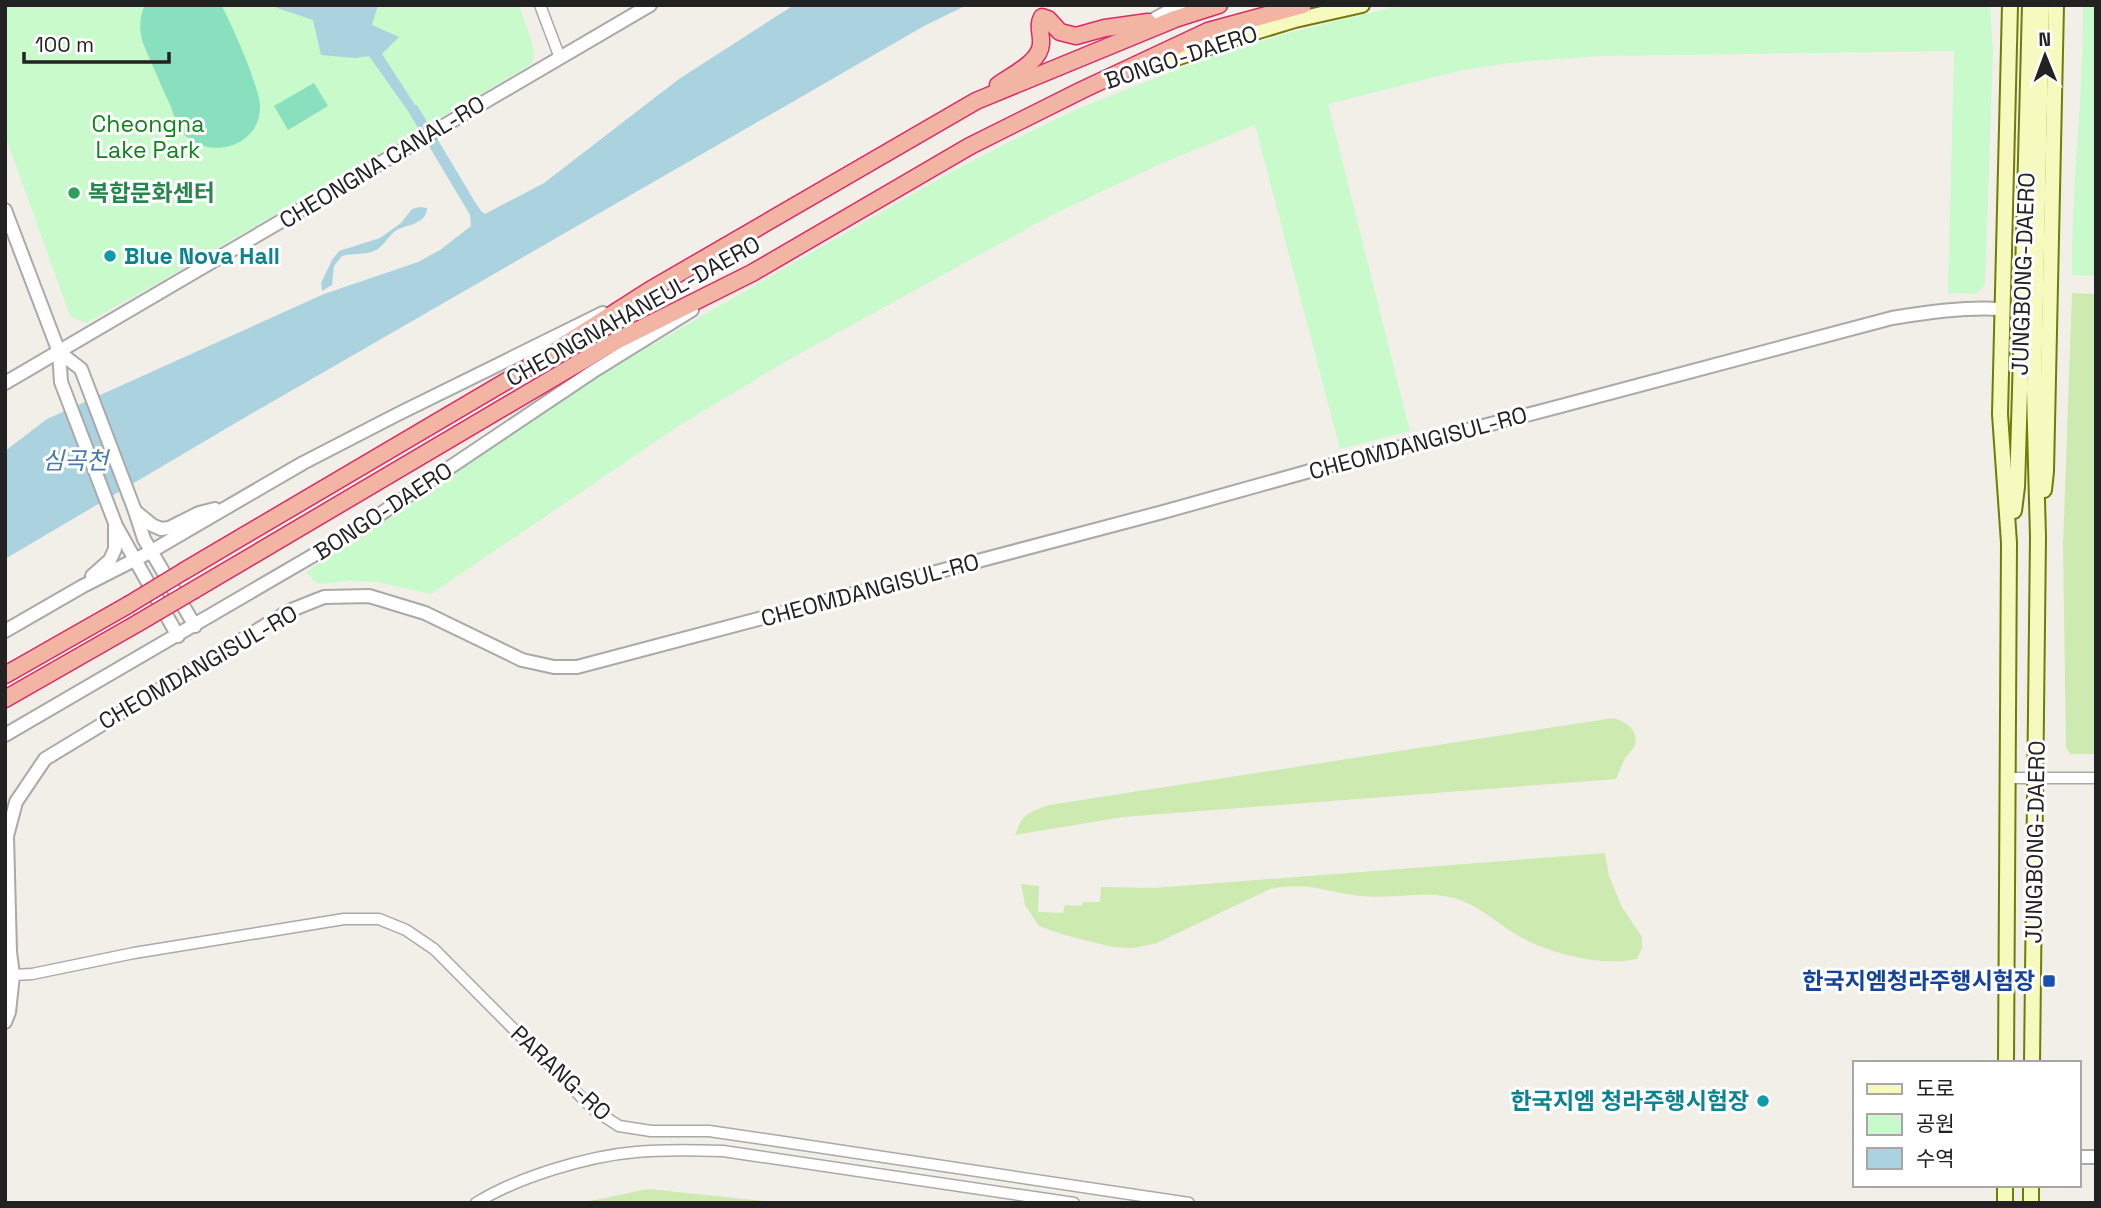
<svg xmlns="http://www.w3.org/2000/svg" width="2101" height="1208" font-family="'Space Grotesk','Noto Sans KR',sans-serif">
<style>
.grass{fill:#cdebb0}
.park{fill:#c8facc}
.pitch{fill:#88e0be}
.water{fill:#aad3df}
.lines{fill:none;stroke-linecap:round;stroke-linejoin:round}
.minor-casing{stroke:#a9a9a9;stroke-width:13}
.tertiary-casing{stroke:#a9a9a9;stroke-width:16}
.secondary-casing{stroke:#707d05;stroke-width:18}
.trunk-casing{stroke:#dc2a67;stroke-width:19}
.minor{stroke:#fff;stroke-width:10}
.tertiary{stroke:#fff;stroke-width:12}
.secondary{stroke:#f7fabf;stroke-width:14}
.trunk{stroke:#f2b4a3;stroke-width:16}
.trunk-bridge-casing{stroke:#dc2a67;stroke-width:19;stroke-linecap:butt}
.trunk-bridge{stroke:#f2b4a3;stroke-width:16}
.leisure-dot{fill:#2e9e5b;stroke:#fff;stroke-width:2.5}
.culture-dot{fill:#0f9aa8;stroke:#fff;stroke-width:2.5}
.transit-dot{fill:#1a4fb4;stroke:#fff;stroke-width:2.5}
.labels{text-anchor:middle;stroke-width:6;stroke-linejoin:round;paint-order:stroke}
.street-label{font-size:23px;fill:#222;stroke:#fff}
.park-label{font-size:23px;fill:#0c8416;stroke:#fff}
.leisure-label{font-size:23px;font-weight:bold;fill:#27864d;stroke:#fff;text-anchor:start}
.culture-label{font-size:23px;font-weight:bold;fill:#0d838f;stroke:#fff;text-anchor:start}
.transit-label{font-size:23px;font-weight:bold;fill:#164399;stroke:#fff;text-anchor:end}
.water-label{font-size:24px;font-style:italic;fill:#4a7aab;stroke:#fff}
</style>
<rect width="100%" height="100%" fill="#f2efe9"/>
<g class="grass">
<path d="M2072,293L2096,294V754H2070L2066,747L2063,546Z"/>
<path d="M1613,718C1625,721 1639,729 1635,745C1634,749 1628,754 1625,758C1622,765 1619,772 1616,779L1123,817L1015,835C1022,814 1029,812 1049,805Z"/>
<path d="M1605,853L1609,876L1622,907L1642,937V948L1637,959C1602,967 1547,953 1517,935C1500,925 1485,911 1467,903C1435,887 1395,900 1361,896C1325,892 1308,881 1270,889L1157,943L1133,948L1112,947L1061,934L1039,926L1025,905L1021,884L1039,886L1038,912L1063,913L1065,905L1082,906V902H1100L1101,887L1154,888Z"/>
<path d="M648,1189L784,1203H580Z"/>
</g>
<g class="park">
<path d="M5,5H519L534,49L532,64L172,275L86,323L70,316L5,135Z"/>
<path d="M1402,5H1990L1993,51L1985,284L1976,294L1948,293L1954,51L1597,56L1509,63L1463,70L1328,104L1410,431L1340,449L1255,125L1160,164L1054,214L788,360L677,427L431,594L377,582L350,581L317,584L306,572L600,375L951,172L1015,139L1077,109L1209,57L1288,33Z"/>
<path d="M2083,5H2096V276L2072,275C2071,185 2084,95 2083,5Z"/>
</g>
<g class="pitch">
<path d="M145,5H221C232,24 259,86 260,106C261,147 207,162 182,132C177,126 174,115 171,107C161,86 152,64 143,43C139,29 139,18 145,5Z"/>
<path d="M314,83L328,106L288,130L274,106Z"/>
</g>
<g class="water">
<path d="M276,5H378L372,25L399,37L382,54L415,105H417L475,202L481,211L485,214L544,183L679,79L794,5H967L924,26L244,418L5,559V451L47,419L324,294L418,262L440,250L471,226L470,215L408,111L369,56L355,58L321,55L313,20L277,8Z"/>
<path d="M420,207L427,208C427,225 405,224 394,232C387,238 383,247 374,251C365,255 352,253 342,256L334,266L332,285L322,291L321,283L332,260L339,251L380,238L401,223L412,209Z"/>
</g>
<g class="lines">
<defs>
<g id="minor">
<path d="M540,5L560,58"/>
<path d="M2008,778H2096"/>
<path d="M13,975L32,974L134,953L344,919H379L406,930L434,949L593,1109L619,1126L651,1131H709L764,1139L1189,1203"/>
<path d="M476,1203C518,1177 588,1156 636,1152C666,1149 694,1150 723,1151L1074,1203"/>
</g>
<g id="tertiary">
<path d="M1140,27L1180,5"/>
<path d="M5,210L59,352"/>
<path d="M5,383L650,5"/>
<path d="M135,511L152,525L161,529L169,528L199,513L215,509"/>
<path d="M115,524L178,636"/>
<path d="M92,576L110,560L115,549V523L61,382L59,352L81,369L135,511L144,539L195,626"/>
<path d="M5,631L83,586L150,552L303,463L398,414L603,313"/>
<path d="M5,735L355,531L592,372L692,310"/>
<path d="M5,1022L9,1012L13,975L10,952L7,836L16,802L45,759L289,611L324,597L369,596L425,613L522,660L554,667H577L1163,512L1342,462L1542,411L1892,318C1928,312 1964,307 2001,309"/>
<path d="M2078,1157H2096"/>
</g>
<g id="secondary">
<path d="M1134,72L1242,36L1295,20L1362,5"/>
<path d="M2044,490L2046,471L2056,5"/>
<path d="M2014,511L2017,487L2020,391L2030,5"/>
<path d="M2006,1063L2009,543L2000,414L2010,5"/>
<path d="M2032,1063L2038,537L2034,390L2042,5"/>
<path d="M2005,1203V1185"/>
<path d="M2031,1203V1185"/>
</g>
<g id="trunk">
<path d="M998,85C1012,75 1040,62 1041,44C1042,35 1037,26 1042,17L1048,19L1060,32L1076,36L1105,28L1148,22"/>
<path d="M184,571L515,376L650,290L976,101L1175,19L1219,5"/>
<path d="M194,590L616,341L752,273L970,146L1082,90L1208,31L1303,5"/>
<path d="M5,675L128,605"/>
<path d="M5,699L138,623"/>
</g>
</defs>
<use href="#minor" class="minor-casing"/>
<use href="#tertiary" class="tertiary-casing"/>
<use href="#secondary" class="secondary-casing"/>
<use href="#trunk" class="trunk-casing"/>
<use href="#minor" class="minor"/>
<use href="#tertiary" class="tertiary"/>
<use href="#secondary" class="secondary"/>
<use href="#trunk" class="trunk"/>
<defs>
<g id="trunk-bridge">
<path d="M128,605L184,571"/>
<path d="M138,623L194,590"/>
</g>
</defs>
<use href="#trunk-bridge" class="trunk-bridge-casing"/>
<use href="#trunk-bridge" class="trunk-bridge"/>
</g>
<circle class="leisure-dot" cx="74" cy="193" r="7"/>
<g class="culture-dot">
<circle cx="110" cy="256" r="7"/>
<circle cx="1763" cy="1101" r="7"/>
</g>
<rect class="transit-dot" x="2042" y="974" width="14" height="14" rx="3.5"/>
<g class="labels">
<g class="street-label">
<text transform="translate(1181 57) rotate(-18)" y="8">BONGO-DAERO</text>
<text transform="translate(382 162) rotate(-31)" y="8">CHEONGNA CANAL-RO</text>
<text transform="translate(2023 274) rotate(-88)" y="8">JUNGBONG-DAERO</text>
<text transform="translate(633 311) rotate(-29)" y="8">CHEONGNAHANEUL-DAERO</text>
<text transform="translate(1418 443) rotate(-15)" y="8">CHEOMDANGISUL-RO</text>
<text transform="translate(383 511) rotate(-33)" y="8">BONGO-DAERO</text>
<text transform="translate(870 590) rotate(-15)" y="8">CHEOMDANGISUL-RO</text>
<text transform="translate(198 667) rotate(-30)" y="8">CHEOMDANGISUL-RO</text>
<text transform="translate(2035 842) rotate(-89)" y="8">JUNGBONG-DAERO</text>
<text transform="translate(561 1073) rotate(43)" y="8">PARANG-RO</text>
</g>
<g class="park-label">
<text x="148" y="132">Cheongna<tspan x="148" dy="26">Lake Park</tspan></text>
</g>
<g class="leisure-label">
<text x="88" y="201">복합문화센터</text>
</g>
<g class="culture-label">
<text x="124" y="264">Blue Nova Hall</text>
<text x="1749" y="1109" text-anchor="end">한국지엠 청라주행시험장</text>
</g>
<g class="transit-label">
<text x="2035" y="989">한국지엠청라주행시험장</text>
</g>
<g class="water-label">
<text x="75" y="469">심곡천</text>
</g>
</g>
<rect width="2101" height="1208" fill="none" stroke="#222222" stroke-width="14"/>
<rect x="1853" y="1061" width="228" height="126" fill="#ffffff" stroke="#a7a7a7" stroke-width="2"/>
<rect x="1867" y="1084" width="35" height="10" fill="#f7fabf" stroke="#a7a7a7" stroke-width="2"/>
<text x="1916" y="1096" font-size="21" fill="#222222">도로</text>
<rect x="1867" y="1114" width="35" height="21" fill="#c8facc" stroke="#a7a7a7" stroke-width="2"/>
<text x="1916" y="1131" font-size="21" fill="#222222">공원</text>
<rect x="1867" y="1148" width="35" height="21" fill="#aad3df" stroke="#a7a7a7" stroke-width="2"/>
<text x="1916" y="1166" font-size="21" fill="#222222">수역</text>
<g transform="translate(2045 56) rotate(359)" stroke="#ffffff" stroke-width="5" paint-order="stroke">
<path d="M0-5L12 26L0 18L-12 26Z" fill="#222222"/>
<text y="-10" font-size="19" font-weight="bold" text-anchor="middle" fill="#222222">N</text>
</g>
<path d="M24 52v10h145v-10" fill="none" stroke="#222222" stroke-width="3.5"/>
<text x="35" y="52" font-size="21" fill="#222222" stroke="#ffffff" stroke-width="5" paint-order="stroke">100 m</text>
</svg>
